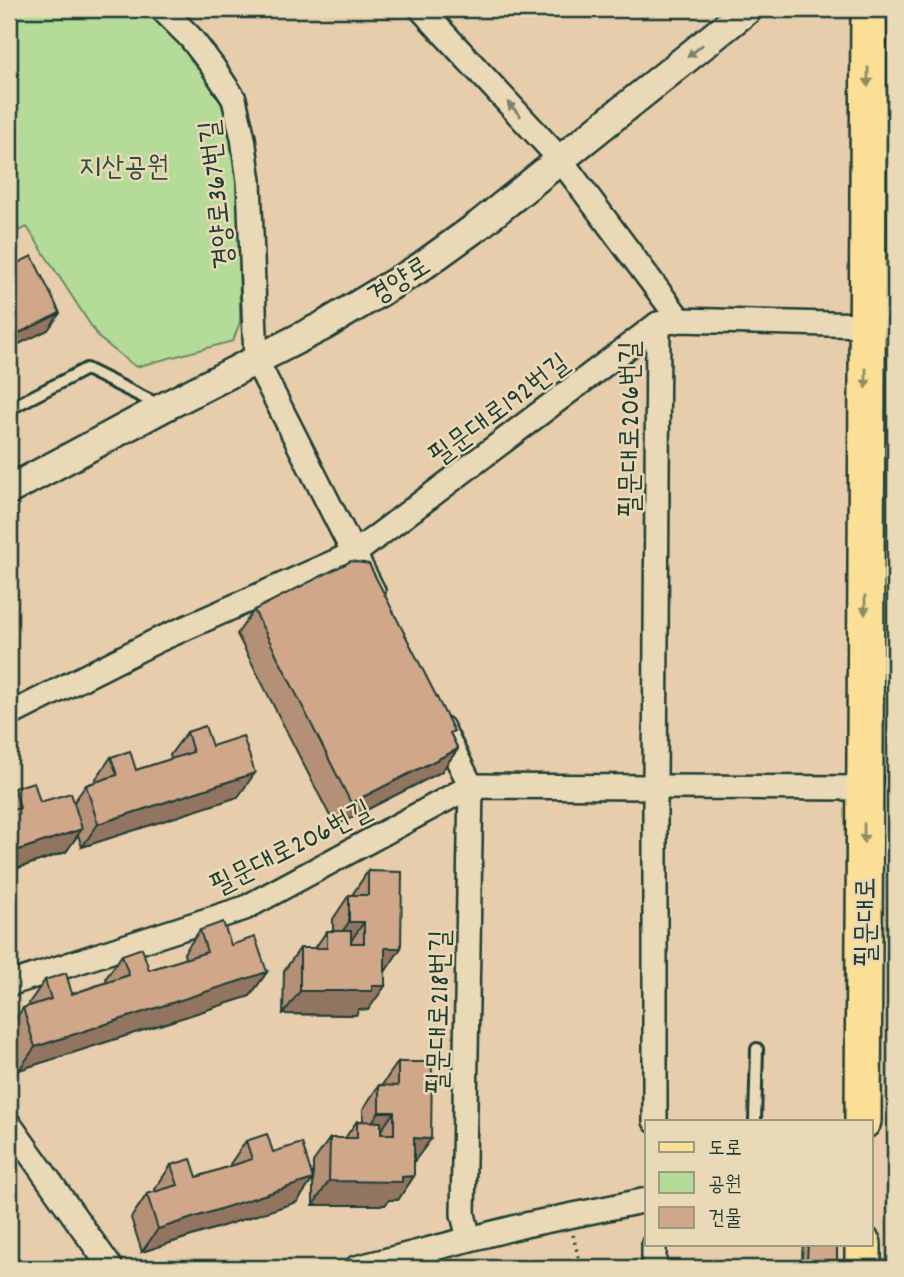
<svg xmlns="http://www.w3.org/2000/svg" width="904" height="1277" font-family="Dekko,'Poor Story',sans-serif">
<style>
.green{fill:#b4dc98;stroke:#6a8c66;stroke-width:2}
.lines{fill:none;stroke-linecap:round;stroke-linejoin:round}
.service-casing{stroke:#1f3d34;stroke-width:16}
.minor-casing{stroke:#1f3d34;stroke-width:28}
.tertiary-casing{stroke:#1f3d34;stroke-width:33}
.primary-casing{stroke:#1f3d34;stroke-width:40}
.path{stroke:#1f3d34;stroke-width:3.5;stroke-dasharray:2 5;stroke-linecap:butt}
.service{stroke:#ead9b6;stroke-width:10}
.minor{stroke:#ead9b6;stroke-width:23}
.tertiary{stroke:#ead9b6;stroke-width:28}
.primary{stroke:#fbdf96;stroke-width:35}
.wall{fill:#b49077;stroke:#1f3d34;stroke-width:2}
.shaded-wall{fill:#927561;stroke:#1f3d34;stroke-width:2}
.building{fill:#d1a78a;stroke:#1f3d34;stroke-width:2}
.oneway{fill:#7a836e}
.oneway2{fill:#8d8e65}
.labels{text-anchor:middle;stroke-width:5;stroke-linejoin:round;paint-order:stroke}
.park-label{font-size:28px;fill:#2e4d3e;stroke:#ead9b6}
.street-label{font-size:28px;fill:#1f3d34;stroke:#ead9b6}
</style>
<rect width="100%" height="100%" fill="#e7cdab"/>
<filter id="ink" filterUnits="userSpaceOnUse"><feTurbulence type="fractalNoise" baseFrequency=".0143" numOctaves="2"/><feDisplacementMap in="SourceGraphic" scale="14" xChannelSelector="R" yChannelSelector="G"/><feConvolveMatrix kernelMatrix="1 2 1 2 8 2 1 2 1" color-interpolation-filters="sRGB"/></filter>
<g filter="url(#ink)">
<path class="green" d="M9,9H152L193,57L227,110L238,150L240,322L233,341L136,367L99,338L27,227L9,235Z"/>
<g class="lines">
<defs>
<g id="service">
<path d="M9,409L86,369L161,406"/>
<path d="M755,1121L757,1049"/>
</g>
<g id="minor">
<path d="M162,9L190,37L213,67L234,99L243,138L249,181L256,360L373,591"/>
<path d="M421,9L560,159L680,320"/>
<path d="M9,715L156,641L355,553L658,324L680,320L867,325"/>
<path d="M442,728L471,786L463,1214L469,1239"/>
<path d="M9,984L245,908L471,786L864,788"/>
<path d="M655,1121V786L658,324"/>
<path d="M9,1124L111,1268"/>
<path d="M356,1268L525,1225L647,1200"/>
<path d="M654,1268V1244"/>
</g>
<path id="tertiary" d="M9,490L164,407L323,326L418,269L479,225L748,9"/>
<g id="primary">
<path d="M863,1121L869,9"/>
<path d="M863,1268V1244"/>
</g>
</defs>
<use href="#service" class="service-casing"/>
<use href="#minor" class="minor-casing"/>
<use href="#tertiary" class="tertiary-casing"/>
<use href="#primary" class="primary-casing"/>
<g class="path">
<path d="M573,1235L581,1268"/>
<path d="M480,1260L484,1268"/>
</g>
<use href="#service" class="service"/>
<use href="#minor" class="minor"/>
<use href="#tertiary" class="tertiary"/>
<use href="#primary" class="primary"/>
</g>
<g class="wall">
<path d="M254,610L451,735L458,749L441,772L335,826L237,634Z"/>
<path d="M187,732L212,746L238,797L82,847L78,835L66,852L9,871V795L14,788L40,802H74L86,785L95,782V780L111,757L136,770L171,759L170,755Z"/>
<path d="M368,871L385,972L368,1010L359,1009L356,1015L283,1014L284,971L300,948H315L327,931H333V919L349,895H352Z"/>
<path d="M200,930L231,945L267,972L250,996L19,1070L9,1038V1028L23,1008L30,1006L29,1003L45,980L72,994L107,982L106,978L122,955L149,970L185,959L184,953Z"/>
<path d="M398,1062L414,1162V1176L398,1200H389L385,1205H313V1179L297,1202L142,1252L131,1218L147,1194L156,1192L155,1189L171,1165L197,1177L231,1166L230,1164L246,1141L273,1152L313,1178V1162L330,1138H345L357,1121H363V1109L379,1085H382Z"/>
<path d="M803,1244H837L832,1268H801Z"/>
</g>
<g class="shaded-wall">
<path d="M60,313L48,330L9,349V338Z"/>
<path d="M458,749L441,772L335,826L351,803Z"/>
<path d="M255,773L238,797L82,847L98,824Z"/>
<path d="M82,829L66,852L9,871V853Z"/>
<path d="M349,922H364L348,945H333Z"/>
<path d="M385,948H401L385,972Z"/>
<path d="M267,972L250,996L19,1070L35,1047Z"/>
<path d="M372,986H385L368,1010L359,1009L356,1015L283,1014L300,991Z"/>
<path d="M379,1112H394L377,1136H362Z"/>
<path d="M414,1138L431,1139L414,1162Z"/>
<path d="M414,1176L398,1200H389L385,1205H313L329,1181Z"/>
<path d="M313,1179L297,1202L142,1252L158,1229Z"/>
<path d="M807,1260L837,1261L832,1268H801Z"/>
</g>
<g class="building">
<path d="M32,256L60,313L9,338V267Z"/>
<path d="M351,561L369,564L454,731L450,733L458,749L351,803L254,610Z"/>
<path d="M205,726L212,746L243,736L255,773L98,824L86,785L117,775L111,757L130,751L136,770L193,752L187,732Z"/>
<path d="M34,782L40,802L71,793L82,829L9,853V811L20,808L14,788Z"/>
<path d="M368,871L402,872L401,948H385V986H372V991H300V948H327V931H351V943H364V922H349V895H368Z"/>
<path d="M223,922L231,945L255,937L267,972L35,1047L23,1008L51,999L45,980L66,973L72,994L129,975L122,955L142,948L149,970L207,952L200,930Z"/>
<path d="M398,1062H432L431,1139L414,1138V1176L402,1177V1182L329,1181L330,1138H357V1121L381,1122V1134H394V1112H379V1085L398,1086Z"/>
<path d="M267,1134L273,1152L302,1143L313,1179L158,1229L147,1194L178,1185L171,1165L191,1159L197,1177L252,1159L246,1141Z"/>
<path d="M808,1244H837V1261L807,1260Z"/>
</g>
<defs><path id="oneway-solid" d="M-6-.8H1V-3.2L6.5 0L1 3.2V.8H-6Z" transform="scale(1.75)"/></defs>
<g class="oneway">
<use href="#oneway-solid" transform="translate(695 51) rotate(141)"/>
<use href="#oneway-solid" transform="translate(514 109) rotate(-133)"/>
</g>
<g class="oneway2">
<use href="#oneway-solid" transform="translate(868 77) rotate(90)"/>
<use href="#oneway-solid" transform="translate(866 378) rotate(90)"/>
<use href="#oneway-solid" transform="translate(865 605) rotate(90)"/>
<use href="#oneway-solid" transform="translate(864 833) rotate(90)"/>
</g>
</g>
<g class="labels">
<g class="park-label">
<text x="124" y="175">지산공원</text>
</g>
<g class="street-label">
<text transform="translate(215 195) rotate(-96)" y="10">경양로367번길</text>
<text transform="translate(398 279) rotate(-32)" y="10">경양로</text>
<text transform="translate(498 408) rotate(-37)" y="10">필문대로192번길</text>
<text transform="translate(628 429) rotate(-90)" y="10">필문대로206번길</text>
<text transform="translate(290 846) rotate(-27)" y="10">필문대로206번길</text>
<text transform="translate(864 922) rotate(-90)" y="10">필문대로</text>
<text transform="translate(437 1012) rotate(-89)" y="10">필문대로218번길</text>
</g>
</g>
<rect width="904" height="1277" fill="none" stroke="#ead9b6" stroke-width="35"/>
<rect x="18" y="18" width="869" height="1242" fill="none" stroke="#1f3d34" stroke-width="2.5" filter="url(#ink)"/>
<rect x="645" y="1120" width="228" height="126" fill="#ead9b6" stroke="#999b82" stroke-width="2"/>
<rect x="659" y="1142" width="35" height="10" fill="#fbdf96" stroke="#999b82" stroke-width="2"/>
<text x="708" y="1154" font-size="21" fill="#1f3d34">도로</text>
<rect x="659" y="1172" width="35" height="21" fill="#b4dc98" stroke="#999b82" stroke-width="2"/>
<text x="708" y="1190" font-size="21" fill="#1f3d34">공원</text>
<rect x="659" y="1207" width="35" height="21" fill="#d1a78a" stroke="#999b82" stroke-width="2"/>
<text x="708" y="1224" font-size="21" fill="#1f3d34">건물</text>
</svg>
